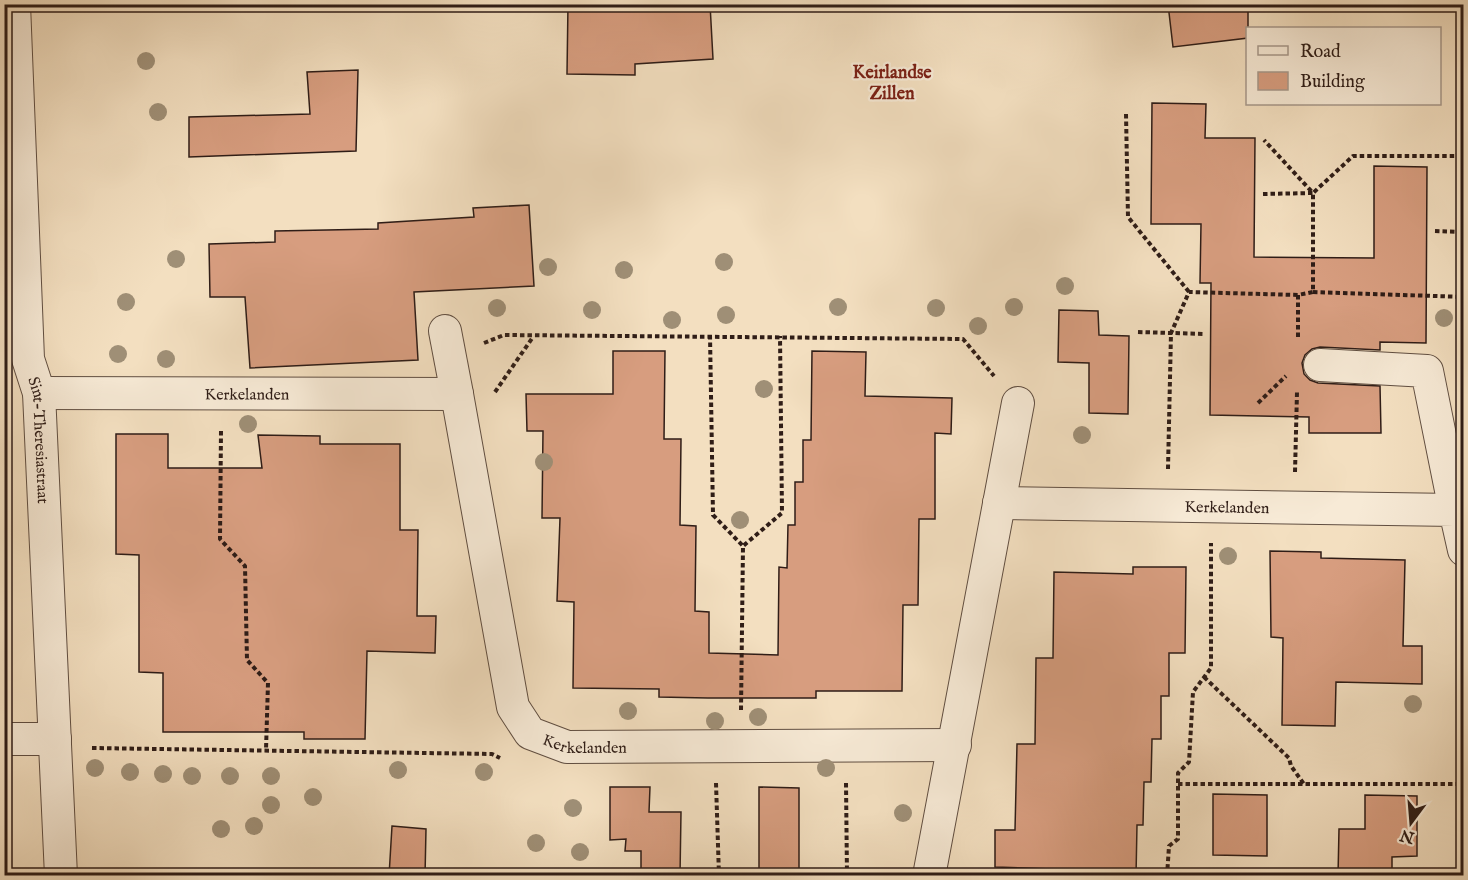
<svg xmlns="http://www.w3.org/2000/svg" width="1468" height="880" font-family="'IM FELL English',serif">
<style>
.building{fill:#d79d7f;stroke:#2f1d17;stroke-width:1.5}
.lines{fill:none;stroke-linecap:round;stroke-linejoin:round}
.street-casing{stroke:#604e41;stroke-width:34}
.path{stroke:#2f1d17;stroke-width:4;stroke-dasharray:4.5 3;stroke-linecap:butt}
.street{stroke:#f7ead6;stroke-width:32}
.tree{fill:#9f8f76}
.labels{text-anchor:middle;stroke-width:4.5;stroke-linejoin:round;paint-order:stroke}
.street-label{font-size:16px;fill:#2f1d17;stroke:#f7ead6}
.neighbourhood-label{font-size:18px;font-weight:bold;fill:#7a1f14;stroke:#f7ead6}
</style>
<rect width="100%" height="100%" fill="#f3dfc0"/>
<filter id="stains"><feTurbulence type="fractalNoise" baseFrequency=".00333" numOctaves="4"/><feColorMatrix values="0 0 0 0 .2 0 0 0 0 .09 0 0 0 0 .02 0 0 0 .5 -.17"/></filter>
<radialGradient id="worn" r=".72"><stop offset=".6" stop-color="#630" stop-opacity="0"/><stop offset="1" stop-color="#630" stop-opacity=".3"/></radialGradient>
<g class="building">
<path d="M568,4H710L713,59L635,64V75L567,74Z"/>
<path d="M1168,4H1248V38L1173,47Z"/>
<path d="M358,70L356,151L189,157V117L310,114L307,72Z"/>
<path d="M1152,103L1206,104L1205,138H1255L1254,257L1374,258V166L1427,167L1426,343L1380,342V350L1320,347L1312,349L1305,355L1302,363L1304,374L1310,380L1318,383L1380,386L1381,433H1309V417L1210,415L1211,283H1200L1201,224H1151Z"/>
<path d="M529,205L534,286L414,292L418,360L250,368L245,297H210L209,244L275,242V231L378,229V223L474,217L473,208Z"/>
<path d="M1059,310L1098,311L1099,335L1129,336L1128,414L1089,413V363L1058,362Z"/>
<path d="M613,351H665L664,439H681L680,525L696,526L695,611L709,612V653L778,655L779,567L787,568L788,525H795V482H803V440H811L812,351L866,352L865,396L952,398L951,434L935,433V519H919L918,605H903L902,691H816V698H708L659,697V689L573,688L574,602L557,601L560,518H542L543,431H527L526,394H613Z"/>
<path d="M116,434H168V468H262L258,435L320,436V444H400V530H418L417,616H436L435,653L367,651L365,739H304V732H163V673L139,672V555L116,554Z"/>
<path d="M1270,551L1321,552V558L1405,560L1403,646H1422V684L1336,682L1335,726L1282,725L1283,638L1271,637Z"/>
<path d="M1133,567H1186L1185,653H1169V696H1161V739H1152L1151,782H1144L1143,825H1137L1136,876H1081V870L995,867V830H1015L1017,744H1035L1036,658H1053L1054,572L1133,574Z"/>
<path d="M610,787H650L649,812H681L680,876H641V851H625L626,839L610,840Z"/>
<path d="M759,787L799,788V876H759Z"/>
<path d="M1213,794L1267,795V856L1213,855Z"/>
<path d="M1365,795L1417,796V856L1392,857V876H1338L1339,829H1365Z"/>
<path d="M392,826L426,829L425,876H389Z"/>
</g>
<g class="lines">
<defs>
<g id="street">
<path id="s1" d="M14,4L28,359L39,393L61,876"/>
<path d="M445,331L457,394"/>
<path d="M1320,365L1427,371L1455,510"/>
<path id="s2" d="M39,393L457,394L513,707L530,733L567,747L955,745"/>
<path id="s3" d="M999,503L1455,510L1464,550"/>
<path d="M4,739H55"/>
<path d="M929,876L1018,403"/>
</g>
</defs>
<use href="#street" class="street-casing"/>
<g class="path">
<path d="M1126,114L1128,217L1189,292"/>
<path d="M1263,194L1313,193L1264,140"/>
<path d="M1435,231L1464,232"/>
<path d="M1313,292L1464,297"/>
<path d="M1138,332L1205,334"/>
<path d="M710,335L713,515L743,546"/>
<path d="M1298,337V295L1313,292V193L1353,156H1456L1464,149"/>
<path d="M484,343L504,335L963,339L994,376"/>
<path d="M495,392L533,337"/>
<path d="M1258,403L1286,376"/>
<path d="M221,431L220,539L245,566L247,660L268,683L266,750"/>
<path d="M1168,469L1171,333L1189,292L1298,295"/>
<path d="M1295,472L1297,392"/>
<path d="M1204,677L1289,758L1291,766L1304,784"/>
<path d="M741,710L743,546L782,513L780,336"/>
<path d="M92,748L492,754L500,758"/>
<path d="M716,783L719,876"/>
<path d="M846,783L847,876"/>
<path d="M1178,784H1464"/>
<path d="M1167,876L1169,846L1178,839V773L1189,762L1193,692L1211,668V543"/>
</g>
<use href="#street" class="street"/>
</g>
<g class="tree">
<circle cx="146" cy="61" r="9"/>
<circle cx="158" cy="112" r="9"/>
<circle cx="176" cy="259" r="9"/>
<circle cx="724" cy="262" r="9"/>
<circle cx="548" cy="267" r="9"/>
<circle cx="624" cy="270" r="9"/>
<circle cx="1065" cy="286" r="9"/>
<circle cx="126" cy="302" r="9"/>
<circle cx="838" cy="307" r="9"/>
<circle cx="1014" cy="307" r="9"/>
<circle cx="497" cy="308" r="9"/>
<circle cx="936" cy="308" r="9"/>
<circle cx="592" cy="310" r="9"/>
<circle cx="726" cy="315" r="9"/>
<circle cx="1444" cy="318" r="9"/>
<circle cx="672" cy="320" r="9"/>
<circle cx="978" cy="326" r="9"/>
<circle cx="118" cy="354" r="9"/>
<circle cx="166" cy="359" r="9"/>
<circle cx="764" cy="389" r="9"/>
<circle cx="248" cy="424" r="9"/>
<circle cx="1082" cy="435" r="9"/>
<circle cx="544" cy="462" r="9"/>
<circle cx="740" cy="520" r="9"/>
<circle cx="1228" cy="556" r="9"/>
<circle cx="1413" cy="704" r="9"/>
<circle cx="628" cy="711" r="9"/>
<circle cx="758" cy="717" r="9"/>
<circle cx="715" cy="721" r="9"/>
<circle cx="95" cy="768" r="9"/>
<circle cx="826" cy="768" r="9"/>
<circle cx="398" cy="770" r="9"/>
<circle cx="130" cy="772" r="9"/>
<circle cx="484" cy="772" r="9"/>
<circle cx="163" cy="774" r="9"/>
<circle cx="192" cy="776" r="9"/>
<circle cx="230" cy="776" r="9"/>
<circle cx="271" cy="776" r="9"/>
<circle cx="313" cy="797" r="9"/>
<circle cx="271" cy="805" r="9"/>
<circle cx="573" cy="808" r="9"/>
<circle cx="903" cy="813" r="9"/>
<circle cx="254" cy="826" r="9"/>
<circle cx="221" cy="829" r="9"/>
<circle cx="536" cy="843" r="9"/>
<circle cx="580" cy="852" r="9"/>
</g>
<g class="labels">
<g class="street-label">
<text dy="6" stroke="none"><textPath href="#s2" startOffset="208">Kerkelanden</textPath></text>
<text dy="6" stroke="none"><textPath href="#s1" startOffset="438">Sint-Theresiastraat</textPath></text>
<text dy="6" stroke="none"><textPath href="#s3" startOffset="228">Kerkelanden</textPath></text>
<text dy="6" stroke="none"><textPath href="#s2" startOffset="824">Kerkelanden</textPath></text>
</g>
<g class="neighbourhood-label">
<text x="892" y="78">Keirlandse<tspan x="892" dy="21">Zillen</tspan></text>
</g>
</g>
<rect width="1468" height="880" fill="none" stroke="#f3dfc0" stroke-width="24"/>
<rect x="6" y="6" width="1456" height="868" fill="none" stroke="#2f1d17" stroke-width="3"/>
<rect x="12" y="12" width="1444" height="856" fill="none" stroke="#2f1d17" stroke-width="1.5"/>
<rect x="1246" y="27" width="195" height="78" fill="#f7ead6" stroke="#a7988a" stroke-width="1.5"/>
<rect x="1258" y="46" width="30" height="9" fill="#f7ead6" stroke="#a7988a" stroke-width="1.5"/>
<text x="1300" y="57" font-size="18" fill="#2f1d17">Road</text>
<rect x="1258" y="72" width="30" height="18" fill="#d79d7f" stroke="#a7988a" stroke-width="1.5"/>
<text x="1300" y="87" font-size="18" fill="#2f1d17">Building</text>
<g transform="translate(1411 823) rotate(196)" stroke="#f7ead6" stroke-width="4.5" paint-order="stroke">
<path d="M0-4.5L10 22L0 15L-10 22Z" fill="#2f1d17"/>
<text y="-9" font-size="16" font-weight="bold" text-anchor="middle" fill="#2f1d17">N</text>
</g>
<rect width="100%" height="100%" filter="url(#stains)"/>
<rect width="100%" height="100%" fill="url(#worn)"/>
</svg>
